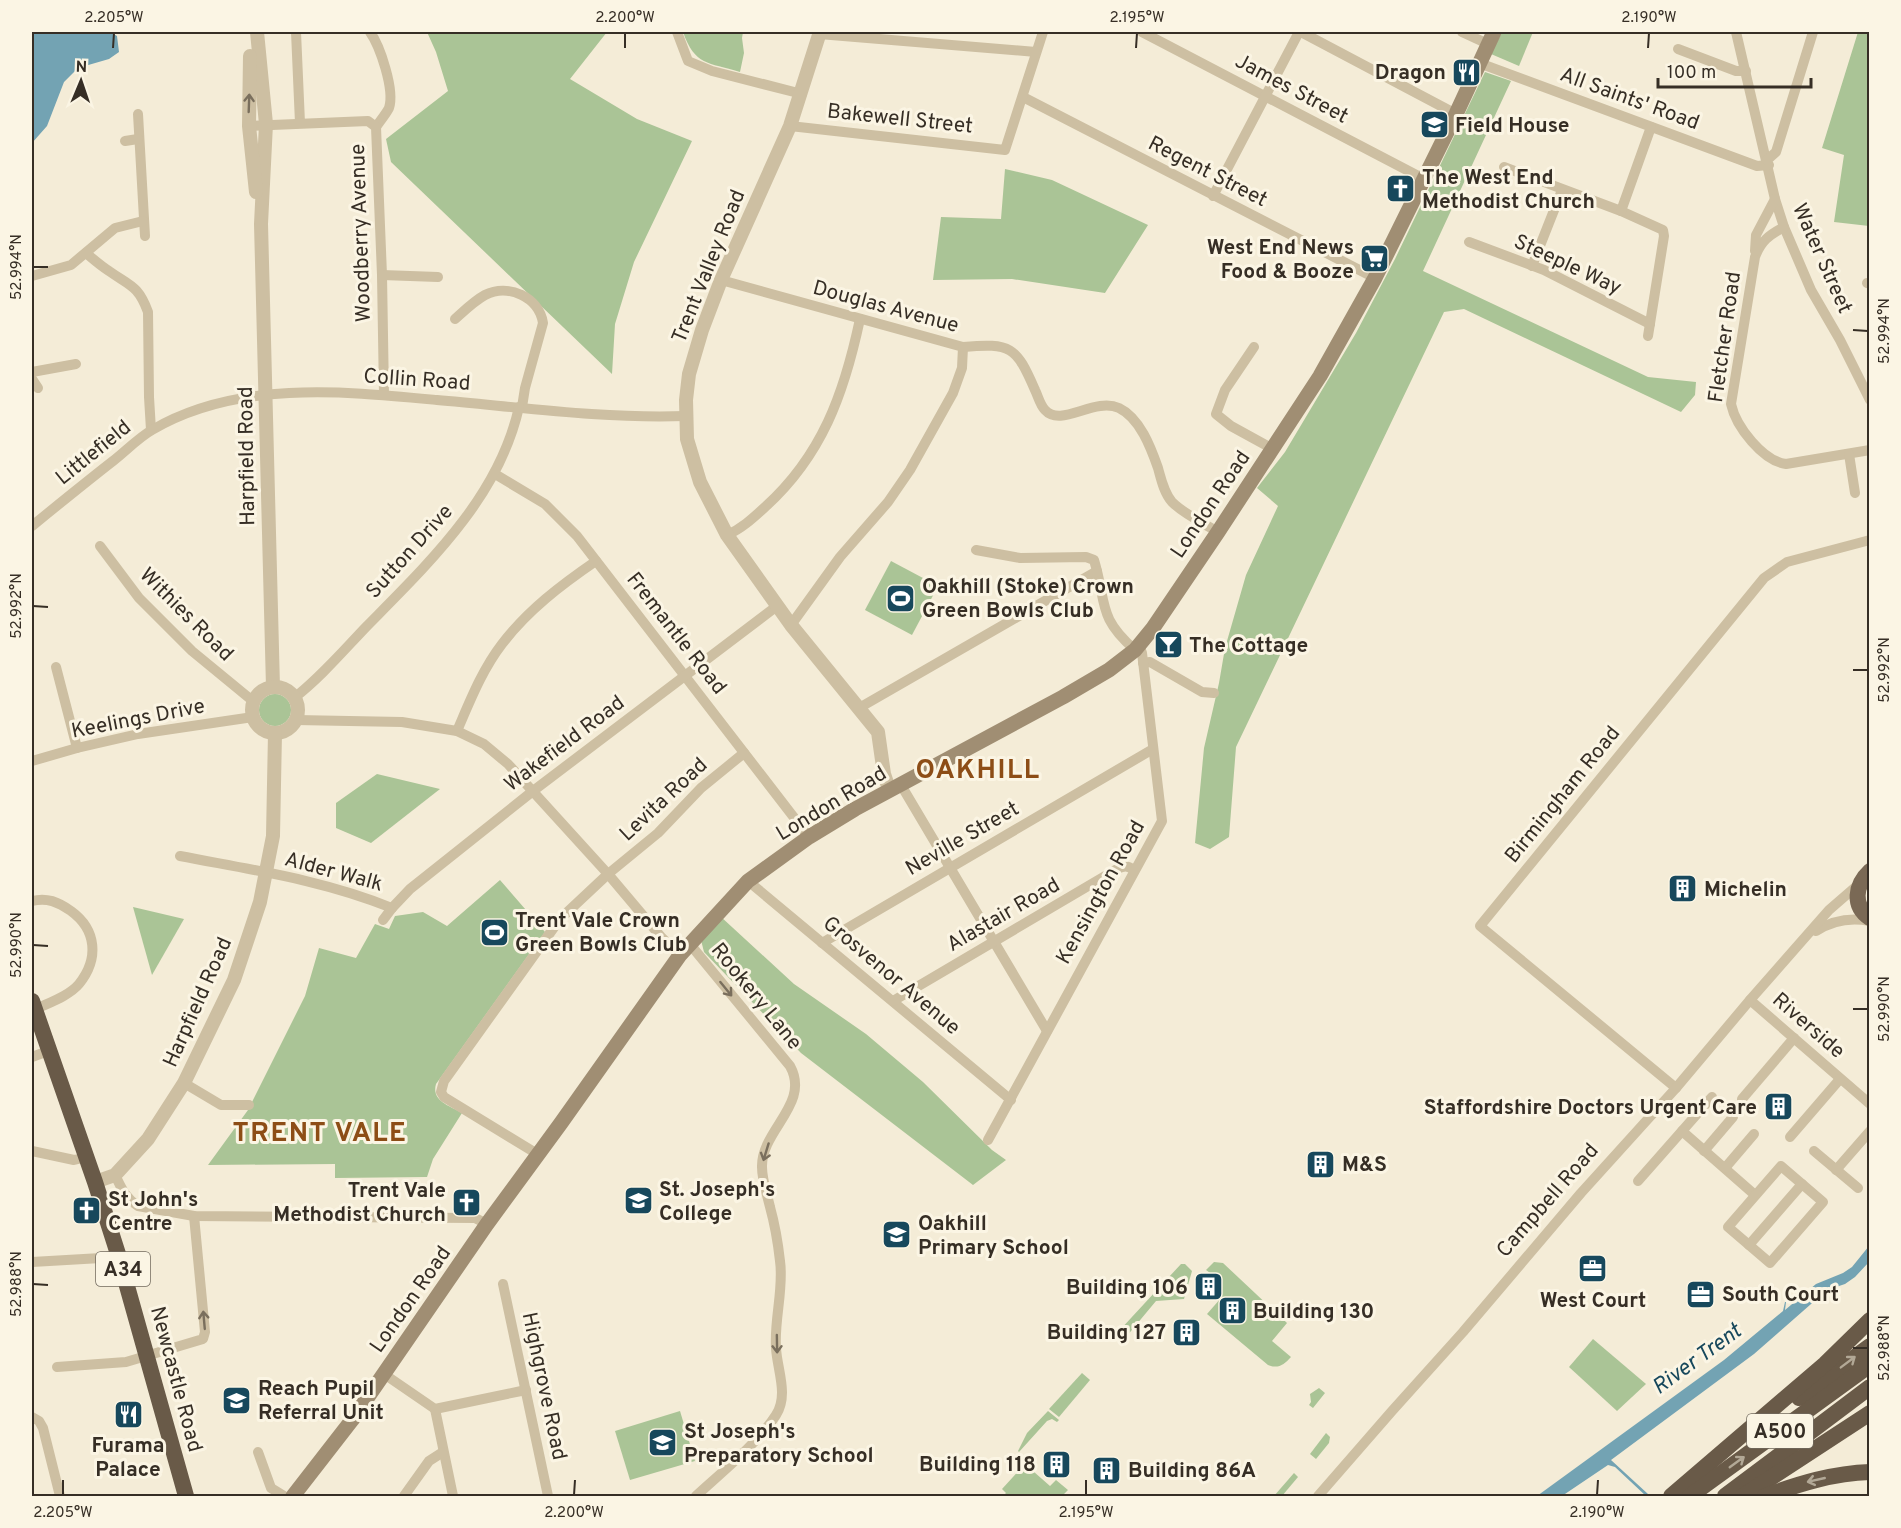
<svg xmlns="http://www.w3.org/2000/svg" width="1901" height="1528" font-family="Overpass,sans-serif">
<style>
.green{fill:#aac496}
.water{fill:#73a3b3}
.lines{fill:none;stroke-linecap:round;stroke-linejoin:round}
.minor{stroke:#cdbfa2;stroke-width:10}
.tertiary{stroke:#cdbfa2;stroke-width:14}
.secondary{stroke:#a08e73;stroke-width:15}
.primary{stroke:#7a6955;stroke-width:16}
.trunk{stroke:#695a48;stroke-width:16}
.oneway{stroke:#7a6f5d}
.oneway2{stroke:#b2a896}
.ticks{fill:none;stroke:#362e25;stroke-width:2}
.labels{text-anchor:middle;stroke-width:6;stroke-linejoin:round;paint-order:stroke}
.shield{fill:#fbf5e4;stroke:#716a5e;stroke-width:1.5}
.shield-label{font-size:20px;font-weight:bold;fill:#362e25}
.poi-label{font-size:21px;font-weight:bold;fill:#362e25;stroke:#fbf5e4;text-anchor:start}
.street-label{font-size:21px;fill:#362e25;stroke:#fbf5e4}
.water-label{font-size:22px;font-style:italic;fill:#17485c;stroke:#fbf5e4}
.district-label{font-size:27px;font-weight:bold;letter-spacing:1.5px;fill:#8d4d16;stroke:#fbf5e4}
.neatline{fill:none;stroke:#362e25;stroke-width:2}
.ticks-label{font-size:15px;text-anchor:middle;fill:#362e25}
</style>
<rect width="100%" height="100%" fill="#f4ecd7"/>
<g class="green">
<path d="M427,32H607L570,79L637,119L692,141L634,262L615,324L612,374L391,162L386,139L448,91L436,52Z"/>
<path d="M683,32H743L742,38L744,53L740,72C708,62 695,66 683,32Z"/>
<path d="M1502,32H1533L1519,66L1491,54Z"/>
<path d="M1858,32H1869V226L1834,222L1844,155L1822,148Z"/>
<path d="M1485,72L1511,81L1423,271L1648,377L1696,382L1695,395L1681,412L1464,309L1444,312L1236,747L1229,837L1210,849L1195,843L1204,748L1219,683L1225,648L1246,575L1278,506L1257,488L1285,452L1356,333L1395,259Z"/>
<path d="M1005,169L1052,180L1148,225L1105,293L1012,279L933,280L941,217L1001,219Z"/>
<path d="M891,561L938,586L912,635L865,610Z"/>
<circle cx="275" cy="710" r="16"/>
<path d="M377,774L440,789L371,843L336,828V803Z"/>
<path d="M500,880L545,932L436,1084C431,1101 450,1106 462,1113L433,1159L427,1177L335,1178V1164L208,1165L248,1110L305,996L319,948L356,958L375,924L389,929L395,916L423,912L447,926Z"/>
<path d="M133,907L184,919L152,975Z"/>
<path d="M720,916L794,984L866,1034L923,1082L992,1150L1006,1160L973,1185L801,1053L704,952L701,940Z"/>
<path d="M1214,1262L1223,1263L1287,1323L1272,1341L1291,1357C1284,1365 1278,1369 1268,1365L1207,1314L1221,1298L1212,1290L1214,1287L1211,1284L1213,1275L1206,1270Z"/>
<path d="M1181,1264H1185L1192,1271L1184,1299L1156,1301L1126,1337L1119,1331Z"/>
<path d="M1593,1339L1646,1384L1617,1411L1569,1367Z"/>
<path d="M1082,1373L1090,1380L1059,1417L1049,1409Z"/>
<path d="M1319,1388L1325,1393L1313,1408L1309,1405L1311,1402L1310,1394Z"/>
<path d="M680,1411L695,1461L630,1480L615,1431Z"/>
<path d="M1048,1411L1059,1420L1057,1422L1052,1419L1047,1421L1019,1452L1018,1451L1027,1433Z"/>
<path d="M1326,1433L1330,1437L1329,1443L1316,1459L1310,1454Z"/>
<path d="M1025,1464L1050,1486L1056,1480L1068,1490L1062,1496H1003L1006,1493L1002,1489Z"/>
<path d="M1294,1473L1298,1477L1282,1496H1274Z"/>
</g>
<g class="water">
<path d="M32,32H110L117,36L119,52L109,59L78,68L64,82L47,126L32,143Z"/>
<path d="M1869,1246V1262L1855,1277L1845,1284L1827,1290L1754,1354L1611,1460L1648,1494L1646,1496L1615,1467L1608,1465L1562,1496H1537L1724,1360L1783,1311L1785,1302H1786L1785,1310L1816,1284L1843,1273L1852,1267Z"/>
</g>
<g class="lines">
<g class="minor">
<path d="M296,32L300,123"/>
<path d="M370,32C380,46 395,90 389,108C386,114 380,121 376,127"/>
<path d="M677,32L688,61L712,71L802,94"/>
<path d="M1142,32L1424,179"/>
<path d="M1301,32L1456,114"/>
<path d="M1462,32L1488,44"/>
<path d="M1736,32L1775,199L1784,227L1811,290L1840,340L1870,400"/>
<path d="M819,34L1036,52"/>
<path d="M1678,49L1736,71H1746"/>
<path d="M1479,63L1757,166L1769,165"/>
<path d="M1023,97L1375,278"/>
<path d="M138,114L145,236"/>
<path d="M249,126L368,121L376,127L382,275L384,395"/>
<path d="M790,126L1005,150L1043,32"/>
<path d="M125,141L138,139"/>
<path d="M1767,160L1776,152L1813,32"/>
<path d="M1504,167L1621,211L1663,230L1664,236L1648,336"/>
<path d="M1213,196L1299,32"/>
<path d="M1621,211L1651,127"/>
<path d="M1784,227C1769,235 1761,241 1755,257L1731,404C1736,427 1763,461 1786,464L1870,450"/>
<path d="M1469,242L1544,270L1650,324"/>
<path d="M1755,251L1756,235L1775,199"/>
<path d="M86,253C93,259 101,266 109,271C130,286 138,285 148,312L149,397L151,430"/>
<path d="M1532,266L1562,190"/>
<path d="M382,275L438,277"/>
<path d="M32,276L71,265L115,228L143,221"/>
<path d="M721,280L963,347L962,368L953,393L910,470L888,502L840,557L791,625"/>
<path d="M1867,283L1870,284"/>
<path d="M455,319C464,311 474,301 485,295C508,283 539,297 543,323L525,388L522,407"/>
<path d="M963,347C1011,343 1016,346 1035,390C1038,396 1040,405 1045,410C1061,428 1094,397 1119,408C1140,418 1151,448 1158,468C1161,479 1164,493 1172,502C1184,514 1203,523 1218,532"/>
<path d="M1254,347L1225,390L1216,414L1231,426L1273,449"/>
<path d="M32,372L76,364"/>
<path d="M32,379L38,388"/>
<path d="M1849,454L1855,493"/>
<path d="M495,474L545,504L577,536L809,837"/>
<path d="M32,526C59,504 86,482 113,461C126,451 138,438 152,430C237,380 343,391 437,400C519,407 603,419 686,416"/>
<path d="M727,535C741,529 752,519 764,508C822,456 844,394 860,319"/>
<path d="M100,546L139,598L192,651L254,702"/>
<path d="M976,550L1020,558L1086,557L1094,560C1107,603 1097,617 1135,650"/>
<path d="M1143,663L1150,662L1202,692L1214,693"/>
<path d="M56,667L77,748"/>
<path d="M294,698C321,677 343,651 366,627C429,563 499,497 519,407"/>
<path d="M859,708L1097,571"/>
<path d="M296,720L402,722L457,731L484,744L508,764L608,874L662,938L680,955"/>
<path d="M457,731C470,701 482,670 502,644C528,610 561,585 596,561"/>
<path d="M32,761L77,748L138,734L253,717"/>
<path d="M901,785L1047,1031"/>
<path d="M180,856C252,870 324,880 392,908"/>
<path d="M748,881L1011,1100"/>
<path d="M32,901C47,897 58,902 71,911C97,930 99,959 79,984C69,996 48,1003 34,1010"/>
<path d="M383,920L392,908L410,889L533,791L777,606"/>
<path d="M1816,931C1833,920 1850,917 1870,921"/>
<path d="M689,943L790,1066C811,1104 761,1130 762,1167C762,1180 767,1194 770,1207C775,1225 778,1243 780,1261C784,1289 774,1319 776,1348C777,1369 789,1395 776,1415C758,1443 721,1473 696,1496"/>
<path d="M822,943L1153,749"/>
<path d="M1750,1000L1870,1104"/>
<path d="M893,1001L1117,869C1124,866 1127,865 1134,870"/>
<path d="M32,1057L48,1051"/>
<path d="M184,1083L221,1105H249"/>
<path d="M1676,1088L1480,926L1764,578L1787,562L1870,540"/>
<path d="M1742,1099L1794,1038"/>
<path d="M1682,1131L1755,1195"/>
<path d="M1790,1137L1840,1079"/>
<path d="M988,1140L1162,821L1142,653L1139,644"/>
<path d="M32,1151L74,1160L87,1157"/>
<path d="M1704,1151L1733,1117"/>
<path d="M1814,1151L1858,1188"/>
<path d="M539,1155L444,1097L441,1092L444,1081L560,919L608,874L658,833L701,788L744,753"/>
<path d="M1781,1166L1823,1202L1770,1263L1728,1227Z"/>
<path d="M1725,1168L1754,1134"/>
<path d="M1836,1170L1870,1131"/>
<path d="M115,1175C121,1187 125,1198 138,1206L194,1216L475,1218L487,1224"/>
<path d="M1638,1181L1712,1097"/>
<path d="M1749,1245L1802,1184"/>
<path d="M32,1262L101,1258L118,1254"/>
<path d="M503,1284L548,1496"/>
<path d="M57,1367L126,1362L203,1339L205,1332L194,1216"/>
<path d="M384,1374L435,1409L526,1390"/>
<path d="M435,1409L453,1496"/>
<path d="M32,1417L39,1421L43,1428L60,1496"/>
<path d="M258,1452L271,1488L284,1496"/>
<path d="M404,1496L429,1461L443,1452"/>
<path d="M1318,1496L1392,1411L1463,1332L1581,1193L1676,1088L1750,1000L1829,910L1859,884"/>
</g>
<g class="tertiary">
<path d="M257,32L266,124L261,224L273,687"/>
<path d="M820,32L790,126L721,280L702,330L689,374L686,400L687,439L700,482L727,535L791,625L878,732L884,774L889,789"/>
<path d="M250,56L249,126L256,192"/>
<circle cx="275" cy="710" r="23"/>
<path d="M95,1182L115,1175L148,1139L184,1083L234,980L260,902L273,836L275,733"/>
</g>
<path class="secondary" d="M293,1496L352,1420L487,1224L561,1123L680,955L748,881L809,837L855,809L1063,697L1109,670L1135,650L1153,628L1218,532L1320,376L1375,278L1456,114L1494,32"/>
<path class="primary" d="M1870,871C1855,885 1852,906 1870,918"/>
<g class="trunk">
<path d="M32,1001L95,1182L118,1254L186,1496"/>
<path d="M1799,1398L1870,1346"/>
<path d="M1671,1496L1825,1364L1870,1320"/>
<path d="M1690,1496L1870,1365"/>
<path d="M1725,1496L1870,1387"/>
<path d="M1743,1496L1870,1413"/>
<path d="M1765,1496C1799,1484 1833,1473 1870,1472"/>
</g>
</g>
<defs><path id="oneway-shaft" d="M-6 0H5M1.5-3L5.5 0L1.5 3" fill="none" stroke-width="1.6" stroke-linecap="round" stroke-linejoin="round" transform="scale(1.5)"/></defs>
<g class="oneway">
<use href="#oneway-shaft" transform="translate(249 103) rotate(-88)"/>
<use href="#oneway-shaft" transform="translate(726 989) rotate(51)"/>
<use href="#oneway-shaft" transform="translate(766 1152) rotate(107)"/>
<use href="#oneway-shaft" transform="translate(204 1320) rotate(-95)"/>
<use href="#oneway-shaft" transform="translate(777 1344) rotate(89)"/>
</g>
<g class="oneway2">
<use href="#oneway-shaft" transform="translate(1848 1362) rotate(-37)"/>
<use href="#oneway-shaft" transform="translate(1737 1462) rotate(-36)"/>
<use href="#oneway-shaft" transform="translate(1816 1480) rotate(167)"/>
</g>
<path class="ticks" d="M113,48L114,33M625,48V33M1136,48L1137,33M1648,48L1649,33M33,267H48M1853,330L1868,331M33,606L48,607M1853,670H1868M33,945L48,946M1853,1009H1868M33,1284L48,1285M1853,1348H1868M63,1495V1480M574,1495L575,1480M1086,1495V1480M1597,1495L1598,1480"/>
<defs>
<symbol id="restaurant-square" viewBox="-11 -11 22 22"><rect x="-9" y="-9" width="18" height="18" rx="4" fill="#17485c" stroke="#fbf5e4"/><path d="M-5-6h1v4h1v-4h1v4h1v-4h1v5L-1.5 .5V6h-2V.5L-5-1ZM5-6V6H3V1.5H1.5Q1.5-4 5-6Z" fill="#fff"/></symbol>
<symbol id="school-square" viewBox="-11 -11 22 22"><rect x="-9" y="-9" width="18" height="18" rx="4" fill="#17485c" stroke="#fbf5e4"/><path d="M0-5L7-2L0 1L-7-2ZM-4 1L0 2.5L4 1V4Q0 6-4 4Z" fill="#fff"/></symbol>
<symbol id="church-square" viewBox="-11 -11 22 22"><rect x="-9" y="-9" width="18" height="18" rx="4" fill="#17485c" stroke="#fbf5e4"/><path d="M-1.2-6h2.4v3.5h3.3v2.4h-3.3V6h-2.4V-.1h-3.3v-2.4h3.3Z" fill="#fff"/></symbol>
<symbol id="supermarket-square" viewBox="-11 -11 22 22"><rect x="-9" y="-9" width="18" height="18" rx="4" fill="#17485c" stroke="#fbf5e4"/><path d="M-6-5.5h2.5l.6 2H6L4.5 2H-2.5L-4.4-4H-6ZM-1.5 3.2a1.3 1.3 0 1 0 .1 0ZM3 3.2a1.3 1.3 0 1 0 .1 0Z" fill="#fff"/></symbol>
<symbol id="stadium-square" viewBox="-11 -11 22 22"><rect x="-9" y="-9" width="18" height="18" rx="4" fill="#17485c" stroke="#fbf5e4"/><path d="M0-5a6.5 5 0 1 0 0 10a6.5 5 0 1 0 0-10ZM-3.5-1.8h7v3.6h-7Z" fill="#fff"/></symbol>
<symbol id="bar-square" viewBox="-11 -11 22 22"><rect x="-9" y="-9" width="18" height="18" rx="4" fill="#17485c" stroke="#fbf5e4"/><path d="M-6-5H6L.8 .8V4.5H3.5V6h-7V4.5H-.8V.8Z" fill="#fff"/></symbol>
<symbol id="building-square" viewBox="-11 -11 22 22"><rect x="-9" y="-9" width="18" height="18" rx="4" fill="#17485c" stroke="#fbf5e4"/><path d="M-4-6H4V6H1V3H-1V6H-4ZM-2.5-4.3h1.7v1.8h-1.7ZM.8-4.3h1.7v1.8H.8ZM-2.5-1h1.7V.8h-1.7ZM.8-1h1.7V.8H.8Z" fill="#fff"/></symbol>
<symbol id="office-square" viewBox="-11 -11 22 22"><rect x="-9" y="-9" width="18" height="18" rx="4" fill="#17485c" stroke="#fbf5e4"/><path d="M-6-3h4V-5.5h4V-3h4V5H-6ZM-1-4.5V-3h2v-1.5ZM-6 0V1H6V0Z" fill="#fff"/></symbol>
</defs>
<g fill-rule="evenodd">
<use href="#restaurant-square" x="1450" y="56" width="33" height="33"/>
<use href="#school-square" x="1418" y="108" width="33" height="33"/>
<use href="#church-square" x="1384" y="172" width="33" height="33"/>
<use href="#supermarket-square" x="1358" y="242" width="33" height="33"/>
<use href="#stadium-square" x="884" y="582" width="33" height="33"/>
<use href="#bar-square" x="1152" y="628" width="33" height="33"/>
<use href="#building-square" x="1666" y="872" width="33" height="33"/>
<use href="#stadium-square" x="478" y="916" width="33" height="33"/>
<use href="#building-square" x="1762" y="1090" width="33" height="33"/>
<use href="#building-square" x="1304" y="1148" width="33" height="33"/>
<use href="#school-square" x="622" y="1184" width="33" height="33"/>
<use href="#church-square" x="450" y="1186" width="33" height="33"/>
<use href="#church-square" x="70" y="1194" width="33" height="33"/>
<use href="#school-square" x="880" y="1218" width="33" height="33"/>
<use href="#office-square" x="1576" y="1252" width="33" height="33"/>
<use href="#building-square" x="1192" y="1270" width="33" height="33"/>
<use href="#office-square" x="1684" y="1278" width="33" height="33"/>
<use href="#building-square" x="1216" y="1294" width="33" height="33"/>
<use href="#building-square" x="1170" y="1316" width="33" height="33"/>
<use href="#school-square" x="220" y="1384" width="33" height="33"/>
<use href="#restaurant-square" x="112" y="1398" width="33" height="33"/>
<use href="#school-square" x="646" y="1426" width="33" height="33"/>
<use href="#building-square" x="1040" y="1448" width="33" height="33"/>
<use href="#building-square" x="1090" y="1454" width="33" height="33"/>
</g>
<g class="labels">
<g class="shield">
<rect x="96" y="1252" width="54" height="34" rx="4.5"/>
<rect x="1747" y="1414" width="66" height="34" rx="4.5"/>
</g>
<g class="shield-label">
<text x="123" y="1276">A34</text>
<text x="1780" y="1438">A500</text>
</g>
<g class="poi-label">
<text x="1446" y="79" text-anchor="end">Dragon</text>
<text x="1455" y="132">Field House</text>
<text x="1422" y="184">The West End<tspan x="1422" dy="24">Methodist Church</tspan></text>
<text x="1354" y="254" text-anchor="end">West End News<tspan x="1354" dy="24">Food &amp; Booze</tspan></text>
<text x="922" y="593">Oakhill (Stoke) Crown<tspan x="922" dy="24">Green Bowls Club</tspan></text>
<text x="1189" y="652">The Cottage</text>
<text x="1704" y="896">Michelin</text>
<text x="515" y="927">Trent Vale Crown<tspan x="515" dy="24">Green Bowls Club</tspan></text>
<text x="1757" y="1114" text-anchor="end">Staffordshire Doctors Urgent Care</text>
<text x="1342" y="1171">M&amp;S</text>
<text x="659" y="1196">St. Joseph's<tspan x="659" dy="24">College</tspan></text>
<text x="446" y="1197" text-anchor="end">Trent Vale<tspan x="446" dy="24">Methodist Church</tspan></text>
<text x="108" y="1206">St John's<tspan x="108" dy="24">Centre</tspan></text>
<text x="918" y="1230">Oakhill<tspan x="918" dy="24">Primary School</tspan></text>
<text x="1188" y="1294" text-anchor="end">Building 106</text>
<text x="1722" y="1301">South Court</text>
<text x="1593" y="1307" text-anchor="middle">West Court</text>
<text x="1253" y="1318">Building 130</text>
<text x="1166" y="1339" text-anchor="end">Building 127</text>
<text x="258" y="1395">Reach Pupil<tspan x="258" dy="24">Referral Unit</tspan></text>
<text x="684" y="1438">St Joseph's<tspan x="684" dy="24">Preparatory School</tspan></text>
<text x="128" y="1452" text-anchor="middle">Furama<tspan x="128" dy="24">Palace</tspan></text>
<text x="1036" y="1471" text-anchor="end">Building 118</text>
<text x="1128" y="1477">Building 86A</text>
</g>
<g class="street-label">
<text transform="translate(1292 88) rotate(28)" y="7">James Street</text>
<text transform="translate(1630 98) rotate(20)" y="7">All Saints' Road</text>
<text transform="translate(900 118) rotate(6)" y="7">Bakewell Street</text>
<text transform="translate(1208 171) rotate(27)" y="7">Regent Street</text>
<text transform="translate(360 233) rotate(-92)" y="7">Woodberry Avenue</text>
<text transform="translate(1823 258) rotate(66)" y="7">Water Street</text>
<text transform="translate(1568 264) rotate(25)" y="7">Steeple Way</text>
<text transform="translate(708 266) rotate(-68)" y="7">Trent Valley Road</text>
<text transform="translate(886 306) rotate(15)" y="7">Douglas Avenue</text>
<text transform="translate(1724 337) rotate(-82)" y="7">Fletcher Road</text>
<text transform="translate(417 379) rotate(4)" y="7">Collin Road</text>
<text transform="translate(93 452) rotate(-39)" y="7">Littlefield</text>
<text transform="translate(246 456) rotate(-91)" y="7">Harpfield Road</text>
<text transform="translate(1210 504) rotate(-56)" y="7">London Road</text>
<text transform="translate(409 551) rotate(-48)" y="7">Sutton Drive</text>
<text transform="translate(187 614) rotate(45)" y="7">Withies Road</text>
<text transform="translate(677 633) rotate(52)" y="7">Fremantle Road</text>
<text transform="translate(138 718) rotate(-11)" y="7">Keelings Drive</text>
<text transform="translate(564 743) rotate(-37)" y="7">Wakefield Road</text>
<text transform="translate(1562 794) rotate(-51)" y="7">Birmingham Road</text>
<text transform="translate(663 799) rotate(-43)" y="7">Levita Road</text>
<text transform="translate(831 803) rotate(-31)" y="7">London Road</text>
<text transform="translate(962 838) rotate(-30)" y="7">Neville Street</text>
<text transform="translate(334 871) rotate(15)" y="7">Alder Walk</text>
<text transform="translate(1100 892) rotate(-61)" y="7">Kensington Road</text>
<text transform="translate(1003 914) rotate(-30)" y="7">Alastair Road</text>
<text transform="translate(892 975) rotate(40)" y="7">Grosvenor Avenue</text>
<text transform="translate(757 996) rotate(51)" y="7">Rookery Lane</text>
<text transform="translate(197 1002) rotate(-66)" y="7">Harpfield Road</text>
<text transform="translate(1809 1025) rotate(41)" y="7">Riverside</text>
<text transform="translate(1547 1200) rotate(-49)" y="7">Campbell Road</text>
<text transform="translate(410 1299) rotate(-55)" y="7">London Road</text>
<text transform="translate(177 1379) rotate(75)" y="7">Newcastle Road</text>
<text transform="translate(545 1386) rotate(78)" y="7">Highgrove Road</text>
</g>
<g class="water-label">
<text transform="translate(1696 1358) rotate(-36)" y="8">River Trent</text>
</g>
<g class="district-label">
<text x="978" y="778">OAKHILL</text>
<text x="320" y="1141">TRENT VALE</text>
</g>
</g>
<rect width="1901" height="1528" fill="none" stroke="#fbf5e4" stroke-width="66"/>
<g transform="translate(81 81) rotate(2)" stroke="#fbf5e4" stroke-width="4.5" paint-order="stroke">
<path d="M0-4.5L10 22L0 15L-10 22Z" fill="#362e25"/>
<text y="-9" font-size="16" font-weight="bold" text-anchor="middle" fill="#362e25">N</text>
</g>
<path d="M1658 78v9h153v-9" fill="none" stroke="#362e25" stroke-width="3"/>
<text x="1667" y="78" font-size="18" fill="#362e25" stroke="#fbf5e4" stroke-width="4.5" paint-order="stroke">100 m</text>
<rect x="33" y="33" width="1835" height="1462" class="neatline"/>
<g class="ticks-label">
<text x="114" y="22">2.205°W</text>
<text x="625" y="22">2.200°W</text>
<text x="1137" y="22">2.195°W</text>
<text x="1649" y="22">2.190°W</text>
<text transform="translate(16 267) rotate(-90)" y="5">52.994°N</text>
<text transform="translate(1884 331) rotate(-90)" y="5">52.994°N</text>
<text transform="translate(16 606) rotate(-90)" y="5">52.992°N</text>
<text transform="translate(1884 670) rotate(-90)" y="5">52.992°N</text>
<text transform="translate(16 945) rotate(-90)" y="5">52.990°N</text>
<text transform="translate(1884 1009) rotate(-90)" y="5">52.990°N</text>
<text transform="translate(16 1284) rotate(-90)" y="5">52.988°N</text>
<text transform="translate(1884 1348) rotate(-90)" y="5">52.988°N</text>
<text x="63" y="1517">2.205°W</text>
<text x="574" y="1517">2.200°W</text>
<text x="1086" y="1517">2.195°W</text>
<text x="1597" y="1517">2.190°W</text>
</g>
</svg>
